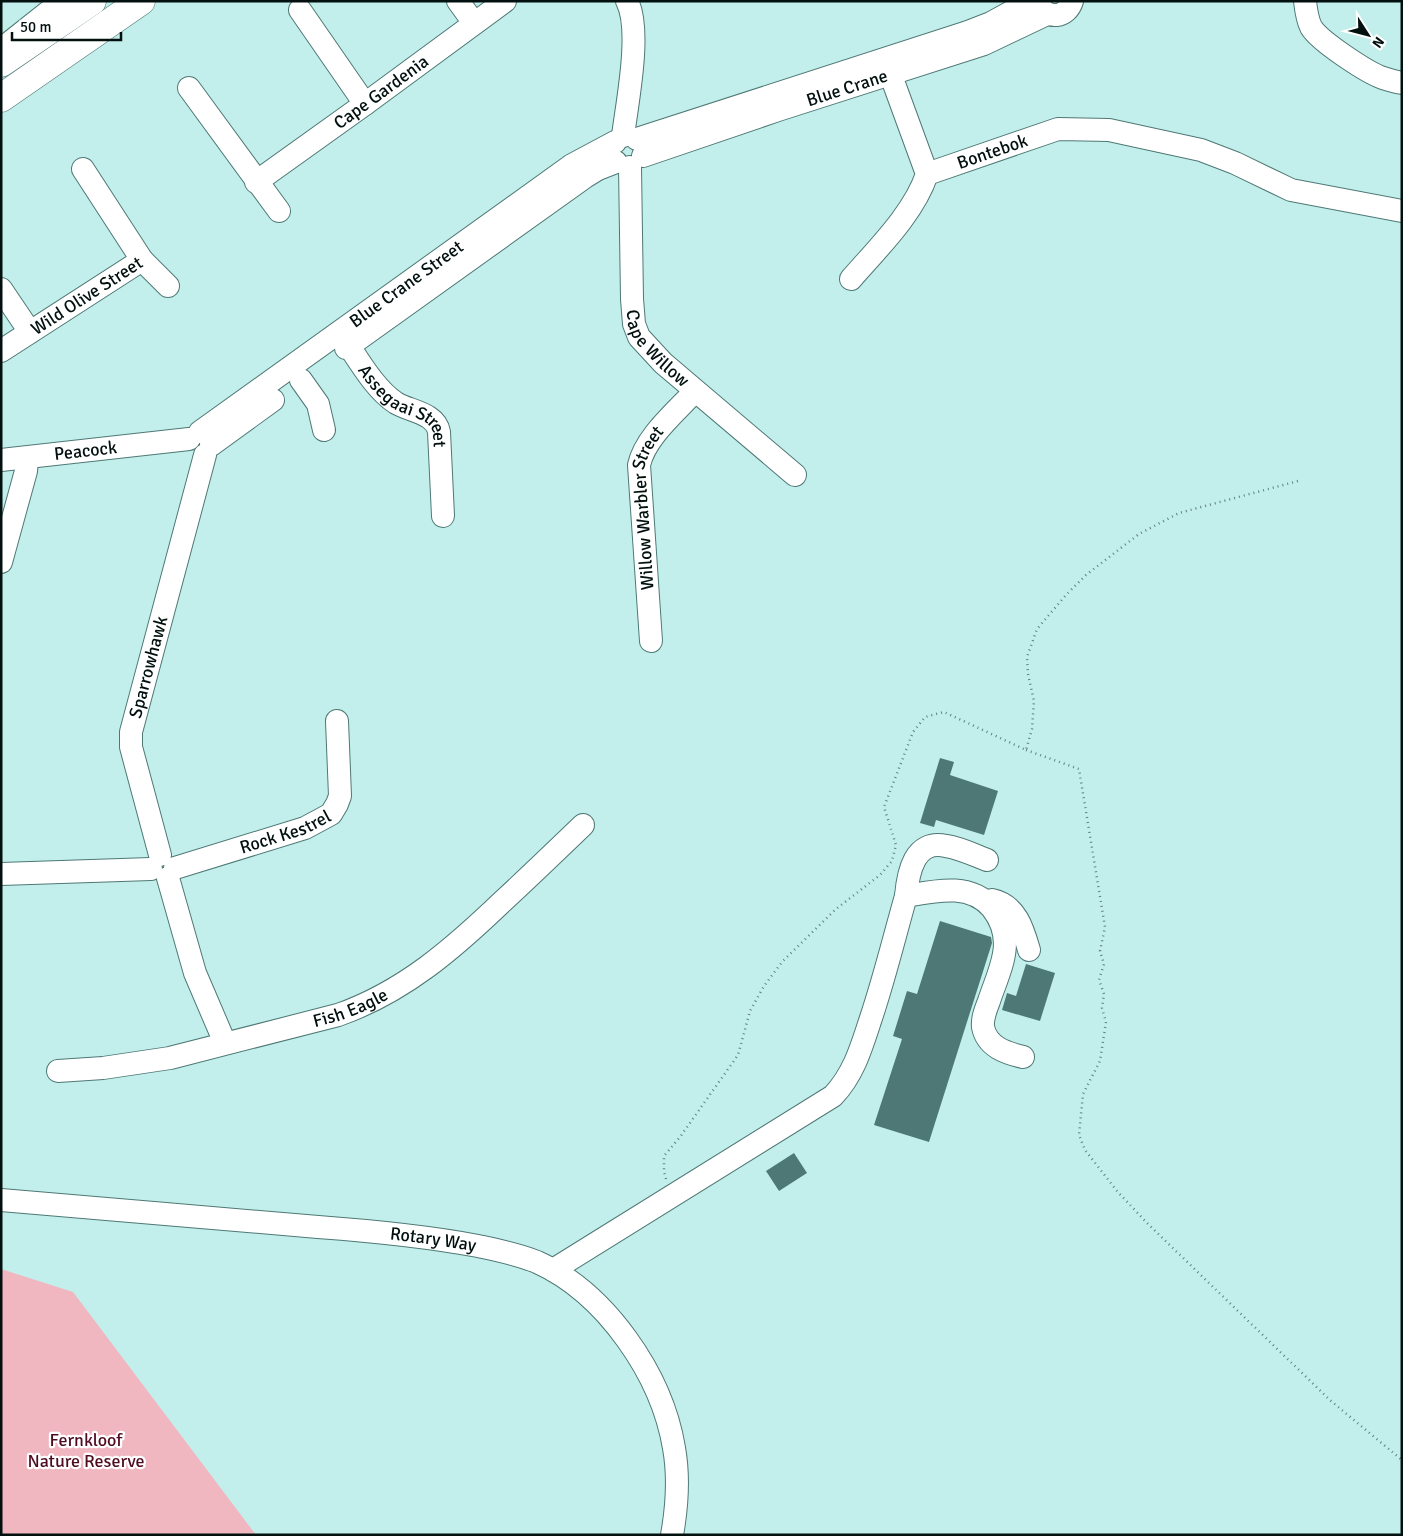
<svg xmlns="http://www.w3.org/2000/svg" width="1403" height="1536" font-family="Signika,sans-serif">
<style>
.green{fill:#f0b7c1}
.building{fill:#4e7875}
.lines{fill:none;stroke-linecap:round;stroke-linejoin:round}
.minor-casing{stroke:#4e7875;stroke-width:24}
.major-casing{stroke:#4e7875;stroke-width:29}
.path{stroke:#64817f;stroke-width:2.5;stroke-dasharray:1 4;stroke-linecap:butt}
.minor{stroke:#fff;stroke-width:22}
.major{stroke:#fff;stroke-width:28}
.labels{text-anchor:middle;stroke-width:4.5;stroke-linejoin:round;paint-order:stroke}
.street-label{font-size:18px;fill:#02100f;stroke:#fff}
.park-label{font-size:18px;fill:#4f0c21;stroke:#fff}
</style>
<rect width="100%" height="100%" fill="#c2efec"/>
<path class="green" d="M1,1269L73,1292L256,1535H1Z"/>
<g class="building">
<path d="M940,758L954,762L950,775L998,791L984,835L936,820L934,827L920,823Z"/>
<path d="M940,921L991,937L992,943L929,1142L874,1125L902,1039L893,1036L907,991L917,994Z"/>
<path d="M1026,964L1055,973L1040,1021L1002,1010L1007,993L1016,996Z"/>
<path d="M794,1153L807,1173L779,1191L766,1171Z"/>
</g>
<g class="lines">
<defs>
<g id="minor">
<path d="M458,1L474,23"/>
<path d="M1305,1C1306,10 1307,19 1311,27C1319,41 1368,73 1383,78C1389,80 1396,82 1402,83"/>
<path d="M1039,5C1047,20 1067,18 1072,1"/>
<path d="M300,10L365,104"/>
<path d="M4,47L62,1"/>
<path d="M189,88L279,211"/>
<path d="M623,136C627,103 642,30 627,1"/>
<path d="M637,139L968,32L991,23L1031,1"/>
<path id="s1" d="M643,156L778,110L984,44L1047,14"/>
<path id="s2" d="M630,167L632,299L634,324L639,337L663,363L795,475"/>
<path d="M83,169L142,260L168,286"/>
<path id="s3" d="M927,174L1058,129L1109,130L1201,150L1235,163L1291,190L1402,211"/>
<path id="s4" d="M256,182L365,104L505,1"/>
<path d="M851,279C878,248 914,213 927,174L886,62"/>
<path d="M1,289L30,332"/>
<path id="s5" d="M340,333C356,355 373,388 396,403C409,411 436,413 439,432L443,516"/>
<path d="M346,348L585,177L598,169L616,162"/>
<path id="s6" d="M1,351L142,260"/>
<path d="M301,380L318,404L324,430"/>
<path id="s7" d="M200,432L572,165L615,142"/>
<path d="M211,445L273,400"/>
<path id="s8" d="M1,460L189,439"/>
<path d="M1,562L26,471L27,458"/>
<path id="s9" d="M651,641L639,465C645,437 677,411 695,391"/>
<path id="s10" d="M160,855L131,747V732L205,455"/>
<path id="s11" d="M175,868L305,828L331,814L337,804L340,796L337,721"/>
<path d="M1,874L151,869"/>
<path d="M168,878L195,973L225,1043"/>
<path d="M906,896C908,873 914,839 946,846C960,848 974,855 987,860"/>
<path d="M992,900C1016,905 1023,929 1029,950"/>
<path id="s12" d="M58,1071L103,1068L170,1058L338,1015C404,992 454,948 503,901C530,876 556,851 583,825"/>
<path id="s13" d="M1,1200C107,1209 212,1218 318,1227C372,1231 425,1236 478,1246C497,1250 518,1254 537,1262C606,1293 662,1375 674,1448C679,1476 677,1507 672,1535"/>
<path d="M553,1270L833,1096C853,1075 861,1049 870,1021C884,980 894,938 906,896C935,891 970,882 992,908C1017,940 1000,968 989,1001C986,1009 982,1018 983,1027C987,1047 1006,1053 1023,1057"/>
</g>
<g id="major">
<path d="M1,63L92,1"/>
<path d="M1,98L141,1"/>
</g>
</defs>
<use href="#minor" class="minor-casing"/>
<use href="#major" class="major-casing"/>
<g class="path">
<path d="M1026,750L1079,769L1105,927L1100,951L1104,964L1099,980L1104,994L1102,1008L1106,1022L1100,1061L1083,1094L1079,1135L1085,1150L1117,1191L1147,1223L1331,1401L1402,1460"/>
<path d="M666,1179L664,1171V1156L680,1137L738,1055L750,1011L764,986L782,962L836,909L880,875L892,861L896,845L884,807L913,732L925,717L944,712L1026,750L1032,729L1034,701L1028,674L1027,657L1037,629L1066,595L1086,575L1139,534L1179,513L1298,481"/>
</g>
<use href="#minor" class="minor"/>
<use href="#major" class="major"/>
</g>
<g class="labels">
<g class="street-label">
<text dy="6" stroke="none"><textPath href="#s1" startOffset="215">Blue Crane</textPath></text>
<text dy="6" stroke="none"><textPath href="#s4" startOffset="154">Cape Gardenia</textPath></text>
<text dy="6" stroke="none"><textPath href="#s3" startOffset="69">Bontebok</textPath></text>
<text dy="6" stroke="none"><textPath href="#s7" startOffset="254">Blue Crane Street</textPath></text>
<text dy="6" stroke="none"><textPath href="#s6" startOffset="102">Wild Olive Street</textPath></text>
<text dy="6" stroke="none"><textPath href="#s2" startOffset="190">Cape Willow</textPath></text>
<text dy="6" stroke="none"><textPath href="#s5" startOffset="100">Assegaai Street</textPath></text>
<text dy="6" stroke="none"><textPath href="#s8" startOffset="85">Peacock</textPath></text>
<text dy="6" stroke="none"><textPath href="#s9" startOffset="135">Willow Warbler Street</textPath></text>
<text dy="6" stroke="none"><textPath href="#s10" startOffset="194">Sparrowhawk</textPath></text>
<text dy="6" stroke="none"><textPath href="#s11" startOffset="116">Rock Kestrel</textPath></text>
<text dy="6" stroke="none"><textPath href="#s12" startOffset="300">Fish Eagle</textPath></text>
<text dy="6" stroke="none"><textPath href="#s13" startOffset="434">Rotary Way</textPath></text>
</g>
<g class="park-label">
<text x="86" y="1446">Fernkloof<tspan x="86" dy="21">Nature Reserve</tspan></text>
</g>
</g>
<rect width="1403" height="1536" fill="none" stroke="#02100f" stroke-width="5"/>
<g transform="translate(1368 35) rotate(126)" stroke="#ffffff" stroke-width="4" paint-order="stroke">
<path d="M0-4L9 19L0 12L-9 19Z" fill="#02100f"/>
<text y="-8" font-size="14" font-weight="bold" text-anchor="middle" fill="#02100f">N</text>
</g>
<path d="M12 32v8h109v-8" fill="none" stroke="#02100f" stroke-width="2.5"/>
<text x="20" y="32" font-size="15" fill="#02100f" stroke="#ffffff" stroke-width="4" paint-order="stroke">50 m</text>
</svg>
